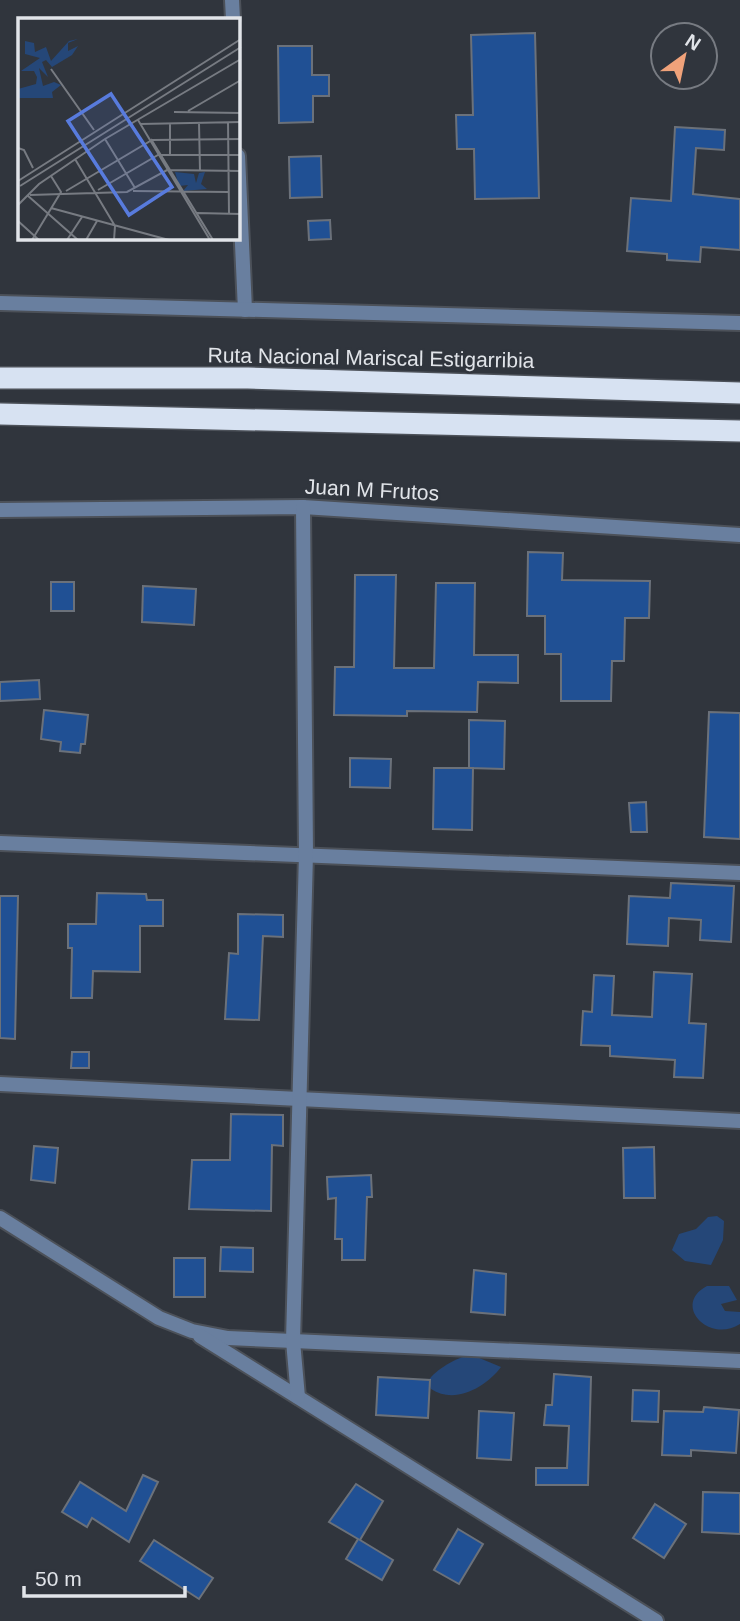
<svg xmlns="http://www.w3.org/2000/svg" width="740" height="1621" font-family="Helvetica,sans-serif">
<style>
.green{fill:#254778}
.building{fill:#205094;stroke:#6b717a;stroke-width:2}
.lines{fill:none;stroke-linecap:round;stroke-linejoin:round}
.street-casing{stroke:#4c5159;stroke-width:18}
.highway-casing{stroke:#4c5159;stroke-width:24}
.street{stroke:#697f9f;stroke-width:14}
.highway{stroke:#d7e2f2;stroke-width:21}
.labels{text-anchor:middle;stroke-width:5;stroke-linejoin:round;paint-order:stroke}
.street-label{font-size:21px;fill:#e1e4e9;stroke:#30353d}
.inset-road{fill:none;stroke:#777b82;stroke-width:2}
.view{fill:#587bdd;fill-opacity:0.15;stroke:#587bdd;stroke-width:3.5}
.inset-edge{fill:none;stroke:#e1e4e9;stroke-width:3.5}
</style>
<rect width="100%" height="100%" fill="#30353d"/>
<g class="green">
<path d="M717,1216L724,1221L723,1240L711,1265L685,1261L672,1250L679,1234L696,1229L708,1217Z"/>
<path d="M707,1286H729L737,1300L721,1304L725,1311L740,1312V1324C708,1344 672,1304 707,1286Z"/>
<path d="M472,1355L501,1367C486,1387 455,1405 431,1389L428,1381C435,1370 458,1356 472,1355Z"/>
</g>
<g class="building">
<path d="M535,33L539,198L475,199L474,149H457L456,115H473L471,35Z"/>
<path d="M278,46H312V75H329V96H313V122L279,123Z"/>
<path d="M675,127L725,130L724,150L696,148L693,194L740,199V250L701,247L700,262L667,260V254L627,251L631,198L671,201Z"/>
<path d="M321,156L322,197L290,198L289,157Z"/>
<path d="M330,220L331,239L309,240L308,221Z"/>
<path d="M528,552L563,553L562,580L650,581L649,618H625L624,661H612L611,701H561V654H545V616H527Z"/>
<path d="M355,575H396L394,668H434L436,583H475L474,655H518V683L478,682L477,712L407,711V716L334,715L335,667H354Z"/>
<rect x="51" y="582" width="23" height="29"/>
<path d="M143,586L196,589L194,625L142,622Z"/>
<path d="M39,680L40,699L0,701V682Z"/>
<path d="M44,710L88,715L85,744H81L80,753L60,751L61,742L41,739Z"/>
<path d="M709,712L740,713V839L704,837Z"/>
<path d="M469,720L505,721L504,769L469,768Z"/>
<path d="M350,758L391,759L390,788L350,787Z"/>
<path d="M434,768H473L472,830L433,829Z"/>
<path d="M646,802L647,832H631L629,803Z"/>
<path d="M671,883L734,886L731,942L700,940L701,920L669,918L668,946L627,944L629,896L670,898Z"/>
<path d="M97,893L146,894L147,900H163V926H140V972L93,971L92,998H71L72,948H68V924H96Z"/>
<path d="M0,896H18L15,1039L0,1038Z"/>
<path d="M238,914L283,915V937L263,936L259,1020L225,1019L229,953L238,954Z"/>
<path d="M654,972L692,974L689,1023L706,1024L703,1078L674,1077L675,1060L610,1056V1046L581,1045L583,1011L592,1012L594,975L614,976L612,1015L652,1017Z"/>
<path d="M72,1052H89V1068H71Z"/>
<path d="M231,1114L283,1115V1146L272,1145L271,1211L189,1209L192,1160H230Z"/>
<path d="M34,1146L58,1148L55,1183L31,1180Z"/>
<path d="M654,1147L655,1198H624L623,1148Z"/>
<path d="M371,1175L372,1197H367L365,1260H342V1239H335L336,1198L328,1199L327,1177Z"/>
<path d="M221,1247L253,1248V1272L220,1271Z"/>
<rect x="174" y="1258" width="31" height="39"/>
<path d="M474,1270L506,1274L505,1315L471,1312Z"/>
<path d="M554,1374L591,1377L588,1485H536V1468H567L569,1426L544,1425L546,1405H552Z"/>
<path d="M378,1377L430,1380L428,1418L376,1415Z"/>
<path d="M633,1390L659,1391L658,1422L632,1421Z"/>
<path d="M704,1407L739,1410L736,1453L691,1450V1456L662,1455L664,1411L703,1412Z"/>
<path d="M479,1411L514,1413L511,1460L477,1458Z"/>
<path d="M143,1475L158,1482L129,1542L92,1518L87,1527L62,1512L80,1482L126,1511Z"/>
<path d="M356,1484L383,1501L360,1540L393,1560L382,1580L346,1559L358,1539L329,1522Z"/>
<path d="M703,1492L740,1493V1534L702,1532Z"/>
<path d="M655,1504L686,1524L664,1558L633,1538Z"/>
<path d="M458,1529L483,1544L459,1584L434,1570Z"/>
<path d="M154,1540L213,1578L199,1599L140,1561Z"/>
</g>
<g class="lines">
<defs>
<g id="street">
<path d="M232,0L233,19"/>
<path d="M238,156L245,310"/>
<path d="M0,303L740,323"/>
<path d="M0,510L303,507L740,535"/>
<path d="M0,843L740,873"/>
<path d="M0,1084L740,1121"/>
<path d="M0,1218L159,1318L192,1331L228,1338L740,1361"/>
<path d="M200,1336L656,1621"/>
<path d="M298,1397L293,1341L306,854L303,507"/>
</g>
<g id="highway">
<path d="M0,378H248L740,393"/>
<path d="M0,414L740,431"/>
</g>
</defs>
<use href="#street" class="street-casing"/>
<use href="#highway" class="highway-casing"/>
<use href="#street" class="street"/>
<use href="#highway" class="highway"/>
</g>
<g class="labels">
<g class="street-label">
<text transform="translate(371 358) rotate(1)" y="7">Ruta Nacional Mariscal Estigarribia</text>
<text transform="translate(372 490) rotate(3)" y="7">Juan M Frutos</text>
</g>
</g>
<g transform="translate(18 18)">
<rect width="222" height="222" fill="#30353d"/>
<path d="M60,21L50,25V33L60,28L54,37L34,49L28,42L24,44L30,59L21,50L25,68L36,64L43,67L34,74L35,80H0V71L18,66L19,59L16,53H3L22,40L7,36V23L16,25L17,34L28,29L33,43L51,23ZM157,154L176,156L178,165L181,155L187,154L183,166L189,171L165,173L170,167L161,168Z" fill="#254778"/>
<path class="inset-road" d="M33,51L76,112M170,93L223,62M156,94L223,95M120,102L192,222M210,104L211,196M152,105V137M181,105L182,153M122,106L223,104M87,121L117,170M133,121L195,222M0,130L6,132L15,150M57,141L97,208L96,222M0,163L223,21M2,168L223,29M80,172L140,137H223M48,173L134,122L223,121M115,173L210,174M9,177L60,222M12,177L109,174L149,152L223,153M0,187L21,166L87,121L223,41M33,190L151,222M179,195L223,196M0,203L21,222M14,222L43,174L33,158M49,222L64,199M68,222L79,203"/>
<path class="view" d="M93,76L154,169L111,197L50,103Z"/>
<rect width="222" height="222" class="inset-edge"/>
</g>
<g transform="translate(684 56) rotate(33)"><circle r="33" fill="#30353d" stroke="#777b82" stroke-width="2"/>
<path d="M0-5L12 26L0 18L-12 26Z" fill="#f0a27a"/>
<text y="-10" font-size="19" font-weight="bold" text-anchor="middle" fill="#e1e4e9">N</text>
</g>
<path d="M24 1586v10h161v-10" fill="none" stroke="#e1e4e9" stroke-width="3.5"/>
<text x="35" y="1586" font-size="21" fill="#e1e4e9" stroke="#30353d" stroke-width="5" paint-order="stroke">50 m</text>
</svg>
